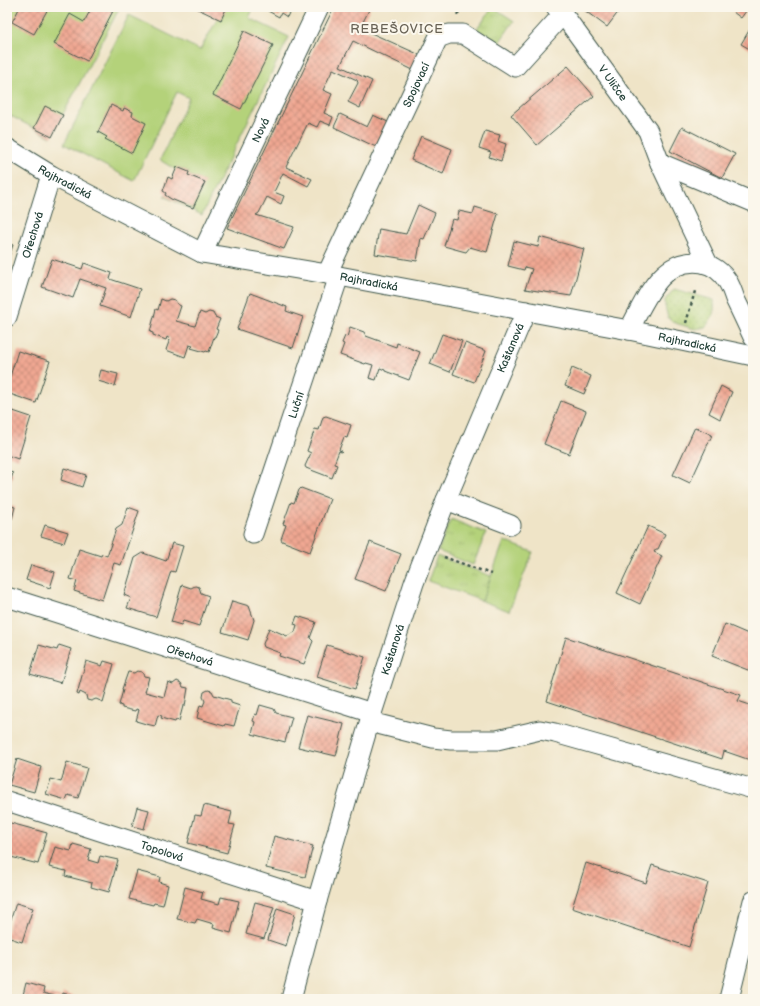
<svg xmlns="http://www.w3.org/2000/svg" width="760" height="1006" font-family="'Balsamiq Sans',sans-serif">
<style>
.grass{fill:url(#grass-dots);stroke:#6a8857}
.park{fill:url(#park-tufts);stroke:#6a8857}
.garden{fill:#b4d27a;stroke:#6a8857}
.building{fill:url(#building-cross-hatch)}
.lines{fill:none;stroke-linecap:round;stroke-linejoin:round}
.minor-casing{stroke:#3e564a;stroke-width:21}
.path{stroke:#3e564a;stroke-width:2.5;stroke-dasharray:3 3;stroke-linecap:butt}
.minor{stroke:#fff;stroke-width:19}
.labels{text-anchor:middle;stroke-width:4;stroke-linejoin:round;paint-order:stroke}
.street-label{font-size:11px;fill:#1f3d34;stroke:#fbf7ec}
.quarter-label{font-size:13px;letter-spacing:1px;fill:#686255;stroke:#fbf7ec}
</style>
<defs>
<pattern id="grass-dots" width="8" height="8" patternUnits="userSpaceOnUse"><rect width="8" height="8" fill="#b4d27a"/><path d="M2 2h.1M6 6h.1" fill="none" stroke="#9ab56a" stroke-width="1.8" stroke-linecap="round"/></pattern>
<pattern id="park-tufts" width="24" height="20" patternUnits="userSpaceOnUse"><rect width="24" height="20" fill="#b4d27a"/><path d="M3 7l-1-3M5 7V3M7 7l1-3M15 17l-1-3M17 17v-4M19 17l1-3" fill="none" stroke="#9ab56a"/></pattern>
<pattern id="building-cross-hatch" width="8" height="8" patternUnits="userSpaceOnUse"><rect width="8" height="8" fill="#f0a792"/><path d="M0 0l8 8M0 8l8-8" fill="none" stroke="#c28978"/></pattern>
</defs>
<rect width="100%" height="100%" fill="#fbf7ec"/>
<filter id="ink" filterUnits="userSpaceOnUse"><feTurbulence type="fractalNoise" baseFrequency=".025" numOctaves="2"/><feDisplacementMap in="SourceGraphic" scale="8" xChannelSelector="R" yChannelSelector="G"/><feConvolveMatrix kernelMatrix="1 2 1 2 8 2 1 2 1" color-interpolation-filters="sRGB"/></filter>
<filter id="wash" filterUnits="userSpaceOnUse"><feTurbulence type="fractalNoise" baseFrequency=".012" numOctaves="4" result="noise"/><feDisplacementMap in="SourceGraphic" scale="16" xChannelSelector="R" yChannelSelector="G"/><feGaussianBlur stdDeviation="0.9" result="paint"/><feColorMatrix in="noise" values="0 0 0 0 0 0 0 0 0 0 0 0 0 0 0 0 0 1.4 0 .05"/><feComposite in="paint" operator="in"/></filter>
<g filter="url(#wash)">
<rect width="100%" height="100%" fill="#efe4c7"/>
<path class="grass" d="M674,289L714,300C715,312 713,318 705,327L695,329L672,322L668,318L665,306V300Z"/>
<g class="park">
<path d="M493,7L514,21L498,44L477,29Z"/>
<path d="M451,519L486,533L473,565L438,551Z"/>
<path d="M437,556L491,576L482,601L428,581Z"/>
</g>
<g class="garden">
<path d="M10,7H120L51,137L7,114V13Z"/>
<path d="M227,7H254L249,18L289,37L202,215L164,196L165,195L193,208L204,182L188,175L189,172L177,167L176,170L160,160L189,98L177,92L134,181L64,144L129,15L200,50L218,18L221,20Z"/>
<path d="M504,541L533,552L509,611L482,601Z"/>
</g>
<g id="blocks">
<g class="building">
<path d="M20,7H49L34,34L12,22Z"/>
<path d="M92,7H104L113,11L87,61L54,44L70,14L84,22Z"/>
<path d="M199,7H227L221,20L198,9Z"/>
<path d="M270,7H292L287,17L281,13L279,17L268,11Z"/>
<path d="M334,7H367L370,8L360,28L420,55L413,70L353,41L340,66L372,81L360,108L348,102L358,83L357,80L333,69L323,90L332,94L324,113L333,117L330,125L320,121L317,127L308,123L286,167L312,179L308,186L283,173L274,192L284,196L281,204L267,197L259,213L256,215L294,227L284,249L227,228Z"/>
<path d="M580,7H622L607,27Z"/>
<path d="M736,7H749L741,18L733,12Z"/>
<path d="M753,24V51L741,44Z"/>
<path d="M244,31L273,45L241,109L213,95Z"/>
<path d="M568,66L594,96L537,145L511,115Z"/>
<path d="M111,105L123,111L124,108L133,112L132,116L146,123L132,153L105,139L107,137L98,132Z"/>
<path d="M45,106L63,115L52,137L34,128Z"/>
<path d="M340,114L367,127L373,115L388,122L376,147L334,127Z"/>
<path d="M682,127L735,154L722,178L670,151Z"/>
<path d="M485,131L500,135L498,141L506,144L501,161L489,157L491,152L479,148Z"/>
<path d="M421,136L452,149L443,174L411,160Z"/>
<path d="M177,167L189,172L188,175L205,182L193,208L171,199L165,195L166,193L163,191L168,177L172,179Z"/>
<path d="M418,205L435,213L424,239L421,238L417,261L375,254L379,229L406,234Z"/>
<path d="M475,207L498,214L487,252L470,247L466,252L462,251L444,246L452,219L457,220L459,211L473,214Z"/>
<path d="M540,237L584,249L571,296L525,289L532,269L525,267L524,270L508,266L514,241L538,247Z"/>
<path d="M7,243L13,245L7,262Z"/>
<path d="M52,259L82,269L84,263L112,273L110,279L140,289L131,317L100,306L106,288L89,282L80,279L73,298L42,287Z"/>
<path d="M250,293L287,307L286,311L303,317L293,348L237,329Z"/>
<path d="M161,299L166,301L170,299L175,300L177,304L181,306L176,321L195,326L200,312L205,314L209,312L213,313L215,317L220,319L216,329L218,330L215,337H214L209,352L206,351L205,352L191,348L193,346L189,345L185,357L166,350L170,339L167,337L166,340L153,335V333L150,332L156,309L158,310Z"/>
<path d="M350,327L364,332L366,336L396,347L397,343L420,352L409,380L385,371V370L380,368L376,380L369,378L373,365L366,363L365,364L340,355L344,344L342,343L345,336L347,337Z"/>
<path d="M442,334L462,341L450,372L430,364Z"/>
<path d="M465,343L486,351L474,382L453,374Z"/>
<path d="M18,351L50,361L36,403L7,393V386Z"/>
<path d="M572,368L591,376L584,394L565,386Z"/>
<path d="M101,370L118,374L115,386L98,381Z"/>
<path d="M721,386L732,392L720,419L709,413Z"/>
<path d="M561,401L586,411L569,454L544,444Z"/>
<path d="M7,409L31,417L18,459L7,455Z"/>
<path d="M326,416L351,425L347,438L344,437L339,450L342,451L341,452L339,451L334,464L337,465L332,478L306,468L305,466L311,453L307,451L315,429L319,430L323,417Z"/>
<path d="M695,427L712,435L690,483L673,475Z"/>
<path d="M64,468L86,475L82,487L61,480Z"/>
<path d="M7,471L13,473L7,492Z"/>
<path d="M301,488L330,499L310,552L282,541L281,539L286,525L283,524L291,502L294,503L299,490Z"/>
<path d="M7,505L15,507L12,519L7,518Z"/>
<path d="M128,507L139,511L121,565L114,563L102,600L74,591L77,581L70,579L79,549L101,556L102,554L107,556L116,529L122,525Z"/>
<path d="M45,525L68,532L64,543L41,536Z"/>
<path d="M648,526L665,534L658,549H656L654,552L662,556L640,604L617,593Z"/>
<path d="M370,542L401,554L386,591L355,579Z"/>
<path d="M172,543L183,546L175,572L171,571L156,617L127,608L131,598L124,595L135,558L143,553L166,561Z"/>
<path d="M31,565L55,572L50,588L26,580Z"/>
<path d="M182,585L191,588L195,586L199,587L201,593L209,596L199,626L183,621L181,625L171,622Z"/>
<path d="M232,601L249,606L254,620L248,640L222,632Z"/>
<path d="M297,616L316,622L310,638L313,641L304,664L279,656L280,653L264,647L263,644L269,628L287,636L295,632L297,625L294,624Z"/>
<path d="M725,624L753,636V672L712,656Z"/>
<path d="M566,637L741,695L738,701L753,706V761L724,751L722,759L547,701Z"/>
<path d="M39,645L57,650L59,645L71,649L61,683L30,674Z"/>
<path d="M327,645L365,657L355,689L317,677Z"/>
<path d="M86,661L102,666L104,661L114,664L103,702L96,699L91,701L87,700L86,695L80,692L79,695L77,694Z"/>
<path d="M137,671L142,672L144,676L149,677L145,692L164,697L168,682L173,684L177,681L181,683L183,687L188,688L185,706H183L179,721L176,720L175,722L161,718L162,716L158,715L155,726L146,724L136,721L139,710L136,709L135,711L122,708V706L119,705L123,690L122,689L128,672L134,673Z"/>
<path d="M208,690L212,691L214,695L231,700V703L240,706L234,726L225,724L224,726L197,718L200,705L203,706L205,701L203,697L204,692Z"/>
<path d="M260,705L274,709L276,713L292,717L285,742L278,740V741L252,734L255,722L253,721L255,714L257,715Z"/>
<path d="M307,715L344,724L336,756L298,747Z"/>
<path d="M17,759L41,767L34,792L9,785Z"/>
<path d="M67,762L87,768L78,798L68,795L66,800L46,794L51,779L61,782Z"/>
<path d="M204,805L232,812L229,824L235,825L227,853L188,843L195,815L201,816Z"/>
<path d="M137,807L149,810L144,829L132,826Z"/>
<path d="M7,822L47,833L38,864L7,856Z"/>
<path d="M274,836L313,846L305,877L266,868Z"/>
<path d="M73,844L91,849L88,860L98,863L100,856L118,860L109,892L91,887L92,883L65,876L66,871L49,867L55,847L71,851Z"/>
<path d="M586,863L646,883L652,865L708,883L689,947L572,908Z"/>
<path d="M137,871L160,877L159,882L168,885L163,905L154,903L153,905L129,899Z"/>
<path d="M185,887L203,892L201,899L219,904L221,897L239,901L231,933L213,928L214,924L197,919L195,923L177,919Z"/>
<path d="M255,902L274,907L264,939L246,934Z"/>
<path d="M16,903L33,908L22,942L7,937V931Z"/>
<path d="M277,908L295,914L286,946L268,940Z"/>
<path d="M26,983L44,988L43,993L62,998L63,993L83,999H22Z"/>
</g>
</g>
</g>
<g filter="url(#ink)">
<use href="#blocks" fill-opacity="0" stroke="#3e564a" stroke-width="1"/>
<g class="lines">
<defs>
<g id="minor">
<path id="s1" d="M556,7L563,14L648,131L660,163L708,264"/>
<path id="s2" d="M7,148L51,175L202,253L339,276L526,311L629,330L753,356"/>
<path d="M660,163L753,202"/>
<path id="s3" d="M202,253L319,7"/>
<path id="s4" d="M327,274L438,38L449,34H463L515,67L563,14"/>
<path id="s5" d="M7,317L51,175"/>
<path d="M629,330C645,301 661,256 702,263C712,265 722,272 728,282C731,287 733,293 735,299C741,311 747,324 753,337"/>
<path d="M446,500L511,525"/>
<path id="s6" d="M253,534L339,276"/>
<path id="s7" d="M7,597L372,713"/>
<path d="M370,722L433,738L451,740H497L540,730L555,733L753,789"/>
<path id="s8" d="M7,801L317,901"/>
<path id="s9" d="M291,999L317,901L372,713L414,583L446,500L526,311"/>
<path d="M729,999L753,901"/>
</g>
</defs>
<use href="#minor" class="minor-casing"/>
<g class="path">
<path d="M457,15L463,7"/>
<path d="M686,323L695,291"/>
<path d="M444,557L491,574"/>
</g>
<use href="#minor" class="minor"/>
</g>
</g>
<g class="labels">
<g class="street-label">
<text dy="4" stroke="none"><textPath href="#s1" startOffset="95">V Uličce</textPath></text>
<text dy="4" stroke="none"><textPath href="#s4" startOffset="209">Spojovací</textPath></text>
<text dy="4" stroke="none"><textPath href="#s3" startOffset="136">Nová</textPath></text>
<text dy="4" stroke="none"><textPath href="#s2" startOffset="67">Rajhradická</textPath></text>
<text dy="4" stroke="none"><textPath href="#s5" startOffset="86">Ořechová</textPath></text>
<text dy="4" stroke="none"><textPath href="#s2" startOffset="391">Rajhradická</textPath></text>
<text dy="4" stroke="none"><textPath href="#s2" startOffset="715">Rajhradická</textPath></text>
<text dy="4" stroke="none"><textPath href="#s9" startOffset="688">Kaštanová</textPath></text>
<text dy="4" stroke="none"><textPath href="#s6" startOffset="136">Luční</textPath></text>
<text dy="4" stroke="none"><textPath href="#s9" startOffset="364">Kaštanová</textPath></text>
<text dy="4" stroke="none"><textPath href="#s7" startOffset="192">Ořechová</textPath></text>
<text dy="4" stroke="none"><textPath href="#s8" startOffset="163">Topolová</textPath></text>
</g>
<g class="quarter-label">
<text x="397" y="33">REBEŠOVICE</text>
</g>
</g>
<rect width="760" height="1006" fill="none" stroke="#fbf7ec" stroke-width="24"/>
</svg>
